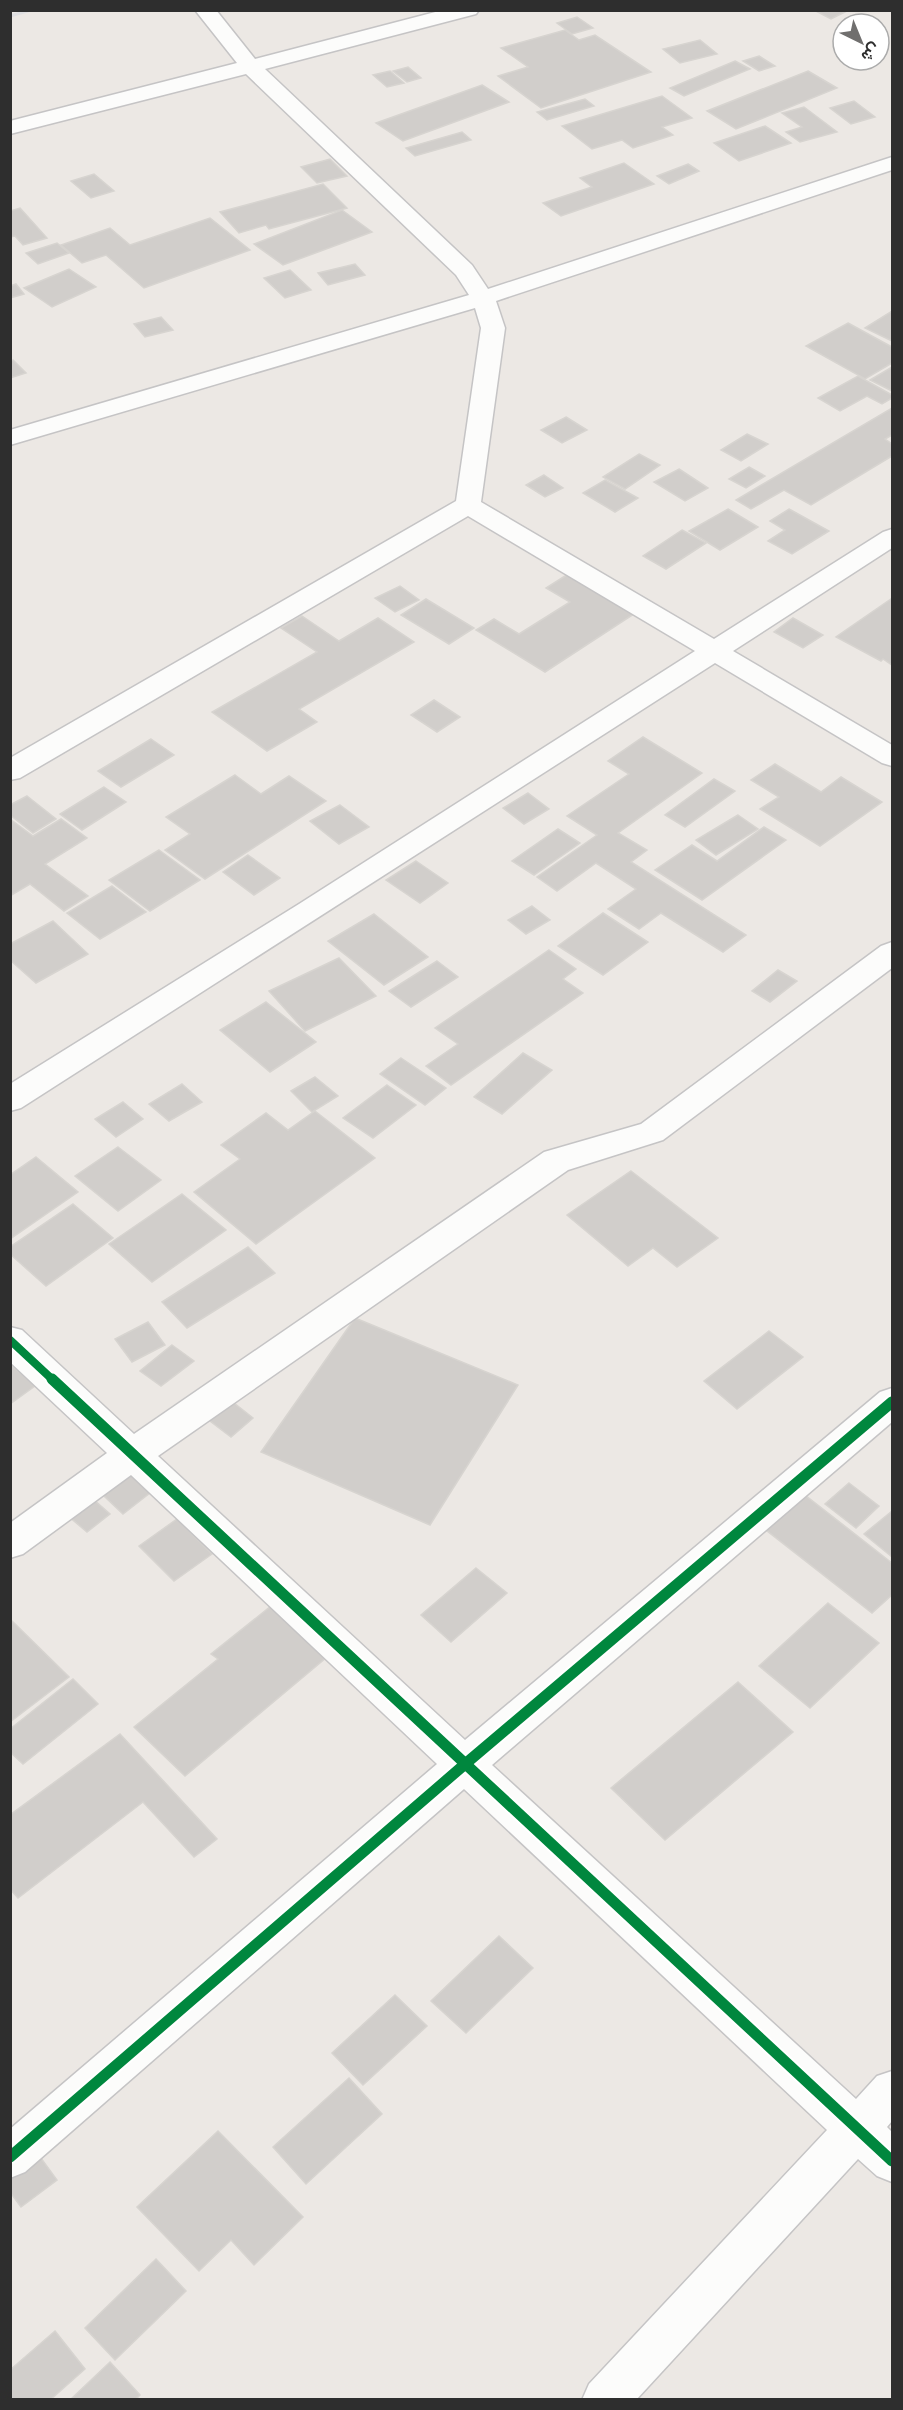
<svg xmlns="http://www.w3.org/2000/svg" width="903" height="2410" font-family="'DM Sans',Vazirmatn,sans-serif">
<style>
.building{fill:#d1cecb;stroke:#d7d4d0;stroke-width:1.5}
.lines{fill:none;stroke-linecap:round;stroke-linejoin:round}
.minor-casing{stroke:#c5c4c5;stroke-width:3}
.minor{fill:#fcfcfb;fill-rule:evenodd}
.rail{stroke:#dfdfe1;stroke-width:3}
.cycleway-far1-casing{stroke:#fff;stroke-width:12}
.cycleway-casing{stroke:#fff;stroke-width:15}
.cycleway-far1{stroke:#00873e;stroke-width:8}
.cycleway{stroke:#00873e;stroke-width:11}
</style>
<rect width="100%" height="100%" fill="#ece8e4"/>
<g class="building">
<path d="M814,10H849L831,19Z"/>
<path d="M577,17L593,28L572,34L557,23Z"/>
<path d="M565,30L579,40L595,35L651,72L541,108L498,76L528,67L501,48Z"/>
<path d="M700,40L717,54L680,63L663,49Z"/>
<path d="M759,56L775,66L759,71L743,61Z"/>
<path d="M735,61L750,69L684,96L670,88Z"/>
<path d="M408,67L421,78L407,82L393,71Z"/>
<path d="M390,71L404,83L387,87L373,75Z"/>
<path d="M808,71L837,88L736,129L707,111Z"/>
<path d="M482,85L509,102L403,141L376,123Z"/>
<path d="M662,96L692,118L662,127L673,135L633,148L622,140L592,149L562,126Z"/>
<path d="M585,99L594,106L547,120L537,112Z"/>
<path d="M854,101L875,117L851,124L830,108Z"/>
<path d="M804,107L837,132L800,142L786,132L802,127L782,113Z"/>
<path d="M765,126L791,143L739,161L714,143Z"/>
<path d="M462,132L471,140L415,156L406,148Z"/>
<path d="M330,159L347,176L317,183L301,167Z"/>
<path d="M624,163L654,184L561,216L543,203L592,187L580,178Z"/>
<path d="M688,164L699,171L669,184L657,176Z"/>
<path d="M94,174L114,191L91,198L71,181Z"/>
<path d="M323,184L347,208L269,229L266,225L239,233L220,212Z"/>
<path d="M20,208L47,238L23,245L15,236L10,237V211Z"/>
<path d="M342,210L372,232L283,265L254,244Z"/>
<path d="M210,218L250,250L144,288L106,255L82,263L61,245L110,228L130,245Z"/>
<path d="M57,243L69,253L38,264L26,253Z"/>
<path d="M355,264L365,275L328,285L318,273Z"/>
<path d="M69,269L96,287L52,307L24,288Z"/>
<path d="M290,270L311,290L285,298L264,278Z"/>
<path d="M16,284L24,294L10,298V286Z"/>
<path d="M892,311V341L865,328Z"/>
<path d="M161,317L173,330L145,337L134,324Z"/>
<path d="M848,323L892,347V363L865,379L806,346Z"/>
<path d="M13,360L26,373L10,378V361Z"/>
<path d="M892,367V391L870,380Z"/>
<path d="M858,376L892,395V398L882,404L867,396L840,411L818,398Z"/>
<path d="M892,408V435L885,439L892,444V456L811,505L784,490L751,509L736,500Z"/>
<path d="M566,417L587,430L562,443L541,430Z"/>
<path d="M747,434L768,444L741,461L721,450Z"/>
<path d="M639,454L660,465L625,489L603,477Z"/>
<path d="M749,467L765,476L746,488L729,479Z"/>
<path d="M679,469L708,488L685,501L654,482Z"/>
<path d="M544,475L563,488L545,497L526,485Z"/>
<path d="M605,480L638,498L615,512L583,493Z"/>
<path d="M728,509L758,527L720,550L689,531Z"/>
<path d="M789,509L829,531L792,554L768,541L785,530L770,521Z"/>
<path d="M682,530L706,543L666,569L643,556Z"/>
<path d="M573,571L640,610L545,672L476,630L494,619L519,634L570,602L546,588Z"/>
<path d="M400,586L419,600L395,612L375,598Z"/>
<path d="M426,599L474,628L449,644L401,615Z"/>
<path d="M891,599L892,600V665L883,659L881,661L836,637Z"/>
<path d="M302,616L339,641L378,618L414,642L299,709L317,722L267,751L212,712L317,652L281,628Z"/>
<path d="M793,618L823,635L803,648L774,632Z"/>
<path d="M434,700L460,717L437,732L411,715Z"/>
<path d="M643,737L702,773L618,833L647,850L631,862L746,935L723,952L661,913L639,929L608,909L636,889L596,863L557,891L537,877L597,835L567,816L629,774L608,761Z"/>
<path d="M151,739L174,755L121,787L98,771Z"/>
<path d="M775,764L821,792L841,777L882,802L820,846L760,809L779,797L751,780Z"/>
<path d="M235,775L261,794L289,776L326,801L205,879L165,850L190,834L166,817Z"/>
<path d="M714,779L735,791L685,827L665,815Z"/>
<path d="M104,787L126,802L82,830L60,814Z"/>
<path d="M528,793L549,809L524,824L503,808Z"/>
<path d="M27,796L56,819L33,833L10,815V805Z"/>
<path d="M340,805L369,827L339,844L310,821Z"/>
<path d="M738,815L758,829L716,855L696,840Z"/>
<path d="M10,819L33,836L61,819L87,838L45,864L88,896L64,911L30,884L10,896Z"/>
<path d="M764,827L786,840L702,900L655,870L692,845L717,861Z"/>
<path d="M558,829L580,843L534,875L512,861Z"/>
<path d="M159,850L200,880L150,911L109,880Z"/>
<path d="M248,855L280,878L254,895L223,872Z"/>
<path d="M416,861L448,883L420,903L386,880Z"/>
<path d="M112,886L146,912L100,939L67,913Z"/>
<path d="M532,906L550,920L526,934L508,920Z"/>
<path d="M603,913L648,942L603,975L558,946Z"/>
<path d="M374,914L428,957L384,985L328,941Z"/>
<path d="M53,921L88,954L36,983L10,960V944Z"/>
<path d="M549,950L576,969L563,979L583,993L451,1085L426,1066L458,1044L435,1028Z"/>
<path d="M339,958L376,996L305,1031L269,991Z"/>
<path d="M437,961L458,977L411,1007L389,991Z"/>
<path d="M778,970L797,981L770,1002L752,991Z"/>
<path d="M266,1002L316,1042L270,1072L220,1030Z"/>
<path d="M523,1053L552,1070L502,1114L474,1097Z"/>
<path d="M401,1058L446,1088L425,1105L380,1074Z"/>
<path d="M315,1077L338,1096L312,1112L291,1091Z"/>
<path d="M182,1084L202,1102L169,1121L149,1104Z"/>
<path d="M387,1085L416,1105L373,1138L343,1118Z"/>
<path d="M123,1102L143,1119L116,1137L95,1119Z"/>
<path d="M315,1111L375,1158L256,1244L194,1192L240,1159L221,1145L266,1113L288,1130Z"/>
<path d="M118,1147L161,1180L118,1211L75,1176Z"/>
<path d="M36,1157L78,1192L10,1239V1175Z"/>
<path d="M631,1171L718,1238L677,1267L653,1248L628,1266L567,1215Z"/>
<path d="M182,1194L226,1230L152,1282L109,1244Z"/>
<path d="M73,1204L113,1238L46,1286L10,1254V1247Z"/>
<path d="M248,1247L275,1273L187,1328L162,1302Z"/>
<path d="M355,1318L518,1385L430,1525L261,1452Z"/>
<path d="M148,1322L165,1345L132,1362L115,1339Z"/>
<path d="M769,1331L803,1357L737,1409L704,1381Z"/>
<path d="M172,1345L194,1361L161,1386L140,1371Z"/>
<path d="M10,1364L35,1386L10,1404Z"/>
<path d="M229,1399L253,1418L231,1437L206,1418Z"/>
<path d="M136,1441L173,1475L123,1514L85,1478Z"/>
<path d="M787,1481L892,1563V1595L872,1613L748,1516Z"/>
<path d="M849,1483L879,1506L856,1528L825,1504Z"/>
<path d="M85,1492L110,1514L87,1532L61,1510Z"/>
<path d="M892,1511V1557L864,1534Z"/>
<path d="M177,1519L212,1554L174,1581L139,1546Z"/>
<path d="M476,1568L507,1593L451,1642L421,1615Z"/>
<path d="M276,1602L333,1652L185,1776L134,1727L218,1659L211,1654Z"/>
<path d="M828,1603L879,1643L810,1708L759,1666Z"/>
<path d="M10,1619L69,1677L10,1722Z"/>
<path d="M73,1679L98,1704L23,1764L10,1752V1729Z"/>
<path d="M738,1682L793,1732L665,1840L611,1788Z"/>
<path d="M120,1734L217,1839L194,1857L143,1802L18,1898L10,1889V1815Z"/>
<path d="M499,1936L533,1968L466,2033L431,2001Z"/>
<path d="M395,1995L427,2026L363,2085L332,2053Z"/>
<path d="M349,2078L382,2114L306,2184L273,2147Z"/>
<path d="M218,2131L303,2217L254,2265L231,2240L199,2271L137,2207Z"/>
<path d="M27,2139L57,2180L21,2207L10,2192V2151Z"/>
<path d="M156,2259L186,2291L115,2360L85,2328Z"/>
<path d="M55,2331L85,2369L50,2400H10V2370Z"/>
<path d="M110,2362L140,2395L135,2400H70Z"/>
</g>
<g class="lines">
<defs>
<g id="minor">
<path d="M195,10H216L255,59L443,10H479L476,14L265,69L472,265L488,289L892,157V170L496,301L505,328L481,502L714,639L883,532L892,529V548L733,651L892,745V766L882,763L715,663L21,1108L10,1111V1084L299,904L695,651L468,516L20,778L10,780V758L456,501L481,328L475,308L10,445V430L469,295L456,275L246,74L10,134V121L237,63Z"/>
<path d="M892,942V968L663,1140L568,1170L158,1456L465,1740L880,1392L892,1388V1422L492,1765L856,2099L877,2076L892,2071V2121L887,2127L892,2132V2182L877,2176L858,2159L636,2400H582L589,2384L827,2130L464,1789L25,2172L10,2178V2129L437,1764L131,1475L23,1554L10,1558V1523L107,1453L10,1362V1327L22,1330L134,1434L544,1152L641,1124L881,946Z"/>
</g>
</defs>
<use href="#minor" class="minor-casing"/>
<use href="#minor" class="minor"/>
<path class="rail" d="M10,16L31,10"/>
<defs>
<path id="cycleway-far1" d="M10,1340L54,1381"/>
<g id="cycleway">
<path d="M52,1379L892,2161"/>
<path d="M10,2157L464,1765L892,1402"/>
</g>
</defs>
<use href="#cycleway-far1" class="cycleway-far1-casing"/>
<use href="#cycleway" class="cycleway-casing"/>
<use href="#cycleway-far1" class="cycleway-far1"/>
<use href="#cycleway" class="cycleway"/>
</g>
<rect width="903" height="2410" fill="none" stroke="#2e2e2e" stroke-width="24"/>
<g transform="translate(861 42) rotate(137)"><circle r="28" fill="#ffffff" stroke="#ababab" stroke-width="1.5"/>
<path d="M0-4.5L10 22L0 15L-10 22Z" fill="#706f6e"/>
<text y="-9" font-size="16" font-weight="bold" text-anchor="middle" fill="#2e2e2e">ش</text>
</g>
</svg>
